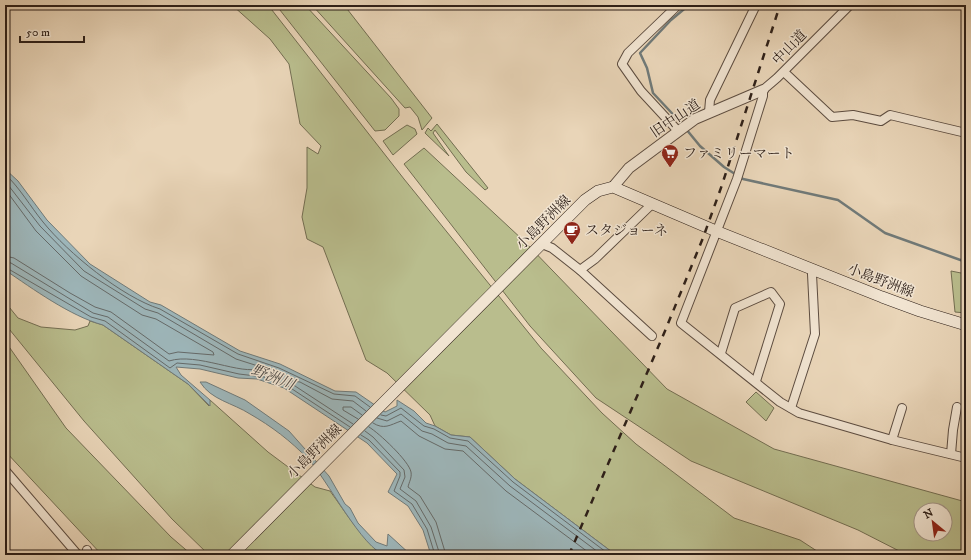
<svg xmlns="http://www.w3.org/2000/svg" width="971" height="560" font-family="'IM FELL DW Pica','Noto Serif JP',serif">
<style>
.green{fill:#b9bd8d;stroke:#736e52;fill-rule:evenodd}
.water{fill:#9db6ba;stroke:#707a79}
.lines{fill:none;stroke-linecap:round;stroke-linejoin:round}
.shore{stroke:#656a69;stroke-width:1}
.stream{stroke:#707a79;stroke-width:2.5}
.minor-casing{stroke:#5c4c40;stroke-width:10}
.tertiary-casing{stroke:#5c4c40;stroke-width:12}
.secondary-casing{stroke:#2d1f18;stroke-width:12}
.minor{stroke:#f1e4d1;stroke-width:8}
.tertiary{stroke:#f1e4d1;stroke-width:10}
.secondary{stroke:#f1e4d1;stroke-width:11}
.rail{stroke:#2d1f18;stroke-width:2.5;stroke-dasharray:7 7;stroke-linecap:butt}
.labels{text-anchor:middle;stroke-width:3;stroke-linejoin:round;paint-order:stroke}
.street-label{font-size:14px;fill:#2d1f18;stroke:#f1e4d1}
.poi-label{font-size:14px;fill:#2d1f18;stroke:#f1e4d1;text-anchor:start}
.water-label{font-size:15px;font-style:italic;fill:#4f4c49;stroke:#f1e4d1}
</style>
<rect width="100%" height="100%" fill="#e9d5b8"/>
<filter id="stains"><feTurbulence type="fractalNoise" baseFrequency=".005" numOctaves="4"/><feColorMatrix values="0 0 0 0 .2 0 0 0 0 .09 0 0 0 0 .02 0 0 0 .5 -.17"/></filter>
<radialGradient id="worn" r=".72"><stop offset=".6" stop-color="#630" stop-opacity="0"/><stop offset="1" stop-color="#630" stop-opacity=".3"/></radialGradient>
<g class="green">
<path d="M232,5H268L404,179L541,348L602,413L636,444L734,518L800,540L823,555H616L515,479L470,437L451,435L435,426L430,415L387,373L366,360L323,247L307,239L302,217L307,188V147L318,154L321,146L300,124L289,64L270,39Z"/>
<path d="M276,5H305L391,98L399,109V116L385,130L375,131Z"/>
<path d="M312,5H344L432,118L422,130L418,117L410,107L405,108Z"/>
<path d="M437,124L488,188L485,190L466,172L435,130L433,133L449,156L425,133L428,128L431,131Z"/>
<path d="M407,125L415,129L417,134L393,155L383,141Z"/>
<path d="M424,148L524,241L667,389L774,449L966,502V555H907L858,530L691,461L596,398L530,326L404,164ZM921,510H945V534H921Z"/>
<path d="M951,271L966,274V313L955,312Z"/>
<path d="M5,302L18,318L41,327L75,330L88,326L90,321L103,325L188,384L209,406L210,400L268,452L315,487L330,491C347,514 361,539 385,555H209L172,519L84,421L5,324Z"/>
<path d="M5,341L66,428L171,537L192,555H102L5,451Z"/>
<path d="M756,392L774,408L766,421L746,402Z"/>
</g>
<g class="water">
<path d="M5,169L18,181L47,220L90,264L150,302L161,305L240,351L280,364L335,391L356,392L385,412L397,406V400L414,411L426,423L435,426L451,435L470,437L515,479L616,555H431L423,530L408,506L388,492L397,474L367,443L284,388L257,379L238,378L200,369L176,367L181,375L210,400V406L188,384L103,325C70,316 33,289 5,270Z"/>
<path d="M200,382H206L245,400L289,431L329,476L345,504L350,508L358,523L376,542L387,546L388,534L411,555C403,555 394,556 386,555C363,551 326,477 308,459C291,441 271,426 250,414C233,403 211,400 200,382Z"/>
</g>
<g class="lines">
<g class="shore">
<path d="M5,174C20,188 30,206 43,222C68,253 122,297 160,309L238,354L279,368L334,394L355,396L370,407"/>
<path d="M5,181L40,226L84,271L145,309L158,313L236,359L258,366L260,368C242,376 197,352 169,361L108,317L93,313L11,263L5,262"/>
<path d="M5,189L36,231L81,276L142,315L156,319L213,352L214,355L178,352L169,354L111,312L95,307L70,293L14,258L5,256"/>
<path d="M5,267L91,317L105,321L170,368L177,363L200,365L239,374L264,377L286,385L350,427"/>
<path d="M381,415L386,416L401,408L424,426L434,429L450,438L468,441L513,482L610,555"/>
<path d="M377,418L387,421L401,414L422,431L432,434L448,443L466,446L510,486L602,555"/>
<path d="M358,419L343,410V407H351L362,415"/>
<path d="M373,423C384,430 390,425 401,421L419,436L445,449L463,451L506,491L592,555"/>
<path d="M353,424L292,384V381L300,382L332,399L353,401L366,411"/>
<path d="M369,427C379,433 409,461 411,472C412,478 409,482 408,487L420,496L436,522L446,555"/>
<path d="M365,431L373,437L404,470L405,477L400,489L416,501L431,527L440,555"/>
<path d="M361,435L369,440L400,472V476L394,491L412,504L427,529L435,555"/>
</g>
<g class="stream">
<path d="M912,5H915"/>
<path d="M683,125L653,93L647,68L640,53L671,20L689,5"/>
<path d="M686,129L700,146L724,167L743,179L838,200L885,233L966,262"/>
</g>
<defs>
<g id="minor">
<path d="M850,5L777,78L763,90V96L737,179L681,323L780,402L799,413L892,440L966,458"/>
<path d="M784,72L832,117L853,115L881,121L890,115L966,133"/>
<path d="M709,112L710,100L756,5"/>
<path d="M678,131L641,91L622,64L628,53L678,5"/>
<path d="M542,244L552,248L580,270L652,336"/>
<path d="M580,270L595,259L652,204"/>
<path d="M721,353L735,308L771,292L780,304L756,381"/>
<path d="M791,408L815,334L812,274L813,269"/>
<path d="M892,440L902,408"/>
<path d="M951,454L953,430L957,407"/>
<path d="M5,470L78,555"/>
<path d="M87,550L89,555"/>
</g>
<path id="tertiary" d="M613,187L629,168L695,119L763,90"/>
<path id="secondary" d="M232,555L585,200L598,191L613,187L716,231L882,297L920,311L966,325"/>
</defs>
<use href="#minor" class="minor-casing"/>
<use href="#tertiary" class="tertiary-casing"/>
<use href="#secondary" class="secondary-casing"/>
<use href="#minor" class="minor"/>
<use href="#tertiary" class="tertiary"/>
<use href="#secondary" class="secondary"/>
<path class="rail" d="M569,555L665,331L703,238L722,185L780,5"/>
</g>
<defs>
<symbol id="supermarket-pin" viewBox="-11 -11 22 30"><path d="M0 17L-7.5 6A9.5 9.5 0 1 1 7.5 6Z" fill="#8f2418" stroke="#f1e4d1"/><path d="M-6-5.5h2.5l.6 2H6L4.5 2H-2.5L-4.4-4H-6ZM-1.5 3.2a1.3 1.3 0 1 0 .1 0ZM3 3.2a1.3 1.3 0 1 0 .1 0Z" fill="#fff"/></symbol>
<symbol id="cafe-pin" viewBox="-11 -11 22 30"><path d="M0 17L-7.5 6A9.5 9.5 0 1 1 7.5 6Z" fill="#8f2418" stroke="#f1e4d1"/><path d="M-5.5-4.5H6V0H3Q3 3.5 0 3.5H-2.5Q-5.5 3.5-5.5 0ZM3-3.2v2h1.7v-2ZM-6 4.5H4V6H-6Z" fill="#fff"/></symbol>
</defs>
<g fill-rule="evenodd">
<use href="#supermarket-pin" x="660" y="143" width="20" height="27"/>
<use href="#cafe-pin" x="562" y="220" width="20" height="27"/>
</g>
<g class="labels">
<g class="street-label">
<text transform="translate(789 47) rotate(-46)" y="5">中山道</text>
<text transform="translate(675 118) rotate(-34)" y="5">旧中山道</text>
<text transform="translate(543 222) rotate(-45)" y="5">小島野洲線</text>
<text transform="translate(881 280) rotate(21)" y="5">小島野洲線</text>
<text transform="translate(314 451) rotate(-45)" y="5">小島野洲線</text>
</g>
<g class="poi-label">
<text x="683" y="158">ファミリーマート</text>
<text x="585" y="235">スタジョーネ</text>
</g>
<g class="water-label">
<text transform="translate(273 377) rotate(22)" y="5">野洲川</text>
</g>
</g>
<rect width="971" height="560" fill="none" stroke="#e9d5b8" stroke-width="20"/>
<rect x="6" y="6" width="959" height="548" fill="none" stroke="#2d1f18" stroke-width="2"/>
<rect x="10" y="10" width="951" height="540" fill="none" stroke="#2d1f18"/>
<g transform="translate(933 522) rotate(331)"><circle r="19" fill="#f1e4d1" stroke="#a39587"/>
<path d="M0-3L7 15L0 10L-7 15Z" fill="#8f2418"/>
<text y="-6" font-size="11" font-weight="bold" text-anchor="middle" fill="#2d1f18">N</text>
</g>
<path d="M20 36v6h64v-6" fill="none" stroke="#2d1f18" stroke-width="2"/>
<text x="26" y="36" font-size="12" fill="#2d1f18" stroke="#f1e4d1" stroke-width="3" paint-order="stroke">50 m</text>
<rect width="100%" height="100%" filter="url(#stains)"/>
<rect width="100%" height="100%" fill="url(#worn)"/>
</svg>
